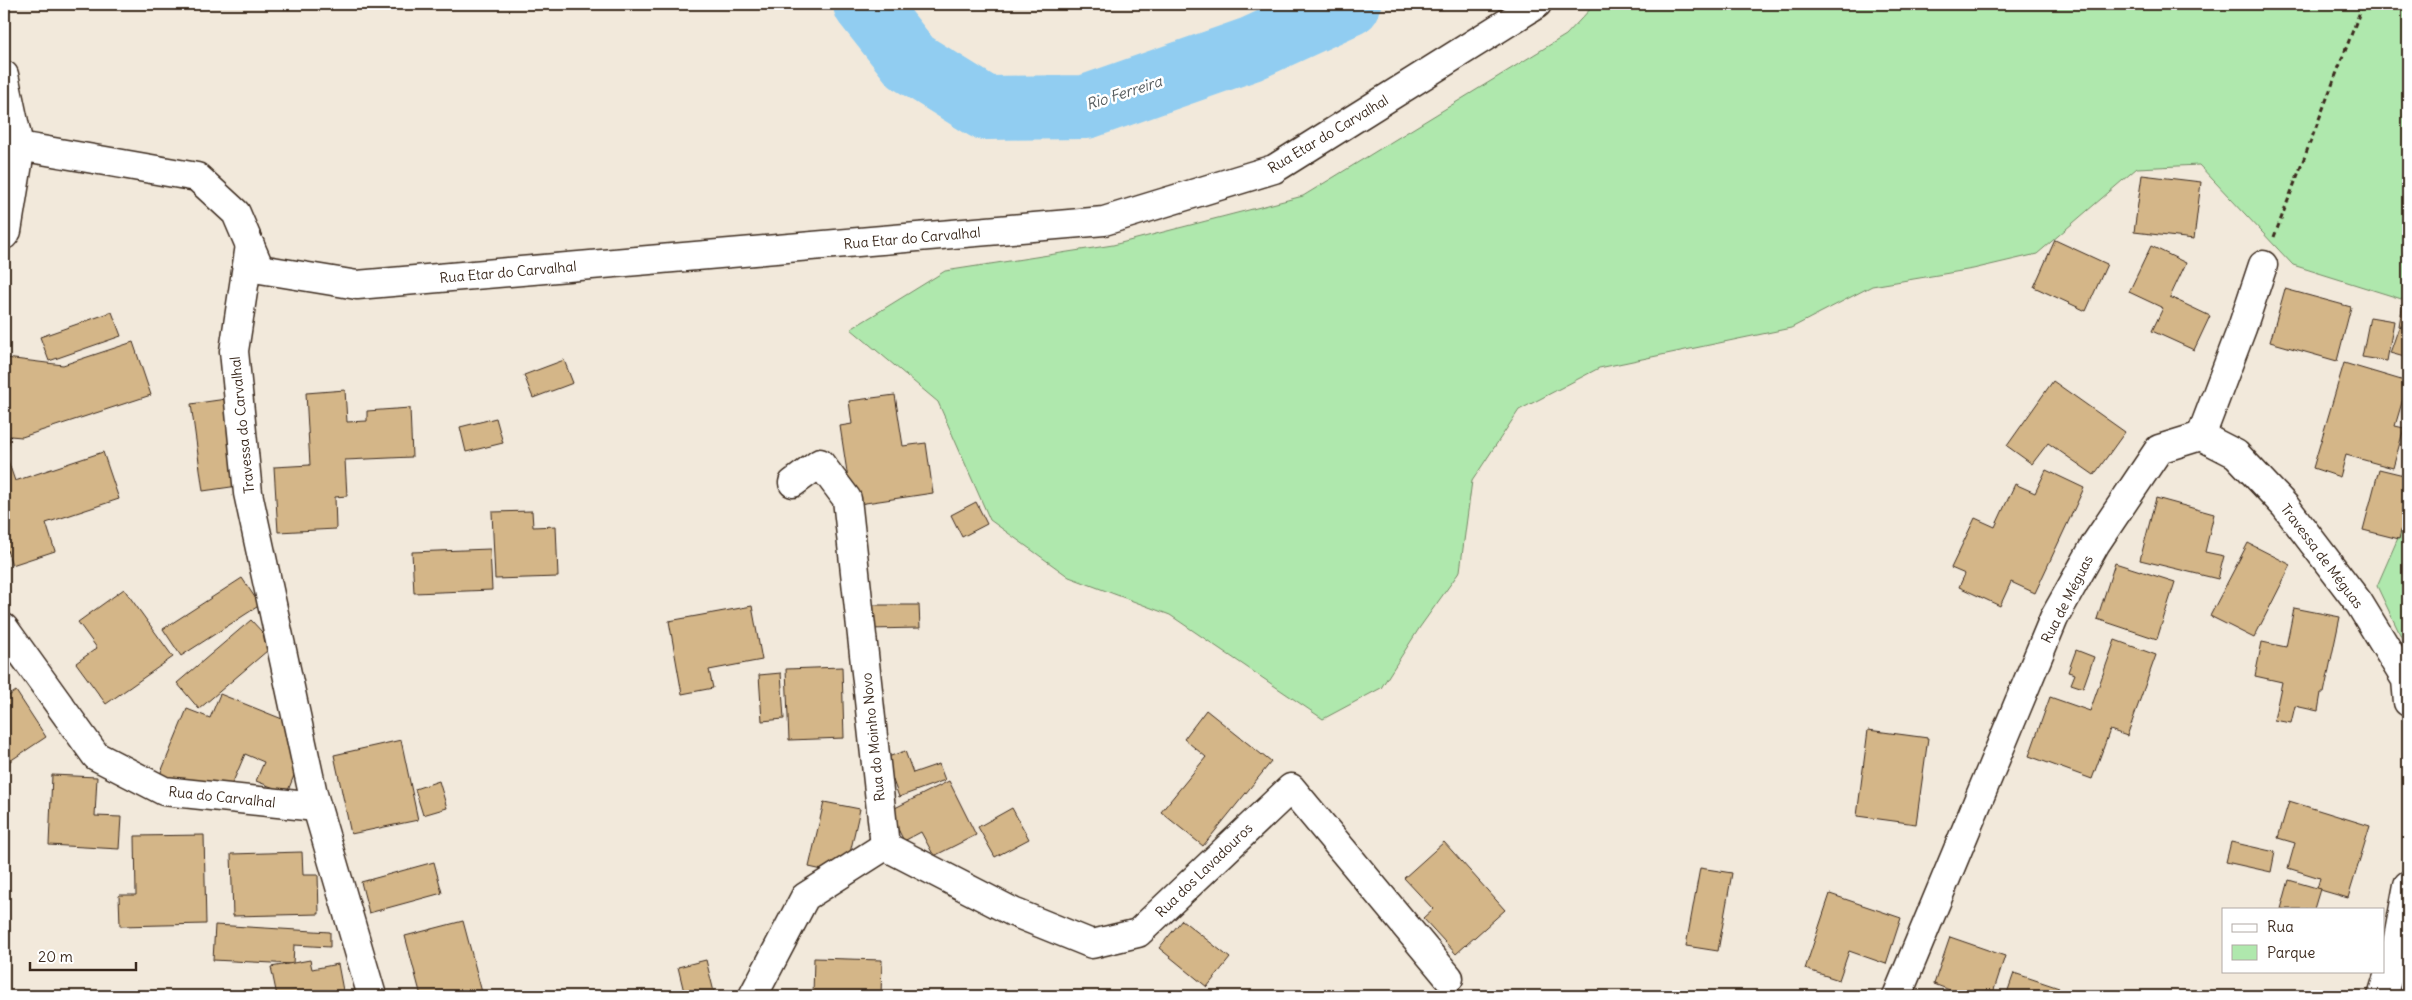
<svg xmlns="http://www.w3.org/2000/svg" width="2412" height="1000" font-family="Delius,sans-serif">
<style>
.green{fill:#afe8ad;stroke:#758966}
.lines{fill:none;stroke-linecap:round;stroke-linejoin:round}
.river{stroke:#91cdf1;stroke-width:64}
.building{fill:#d4b688;stroke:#3b2a1e}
.minor-casing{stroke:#3b2a1e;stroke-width:31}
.tertiary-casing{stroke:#3b2a1e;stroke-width:31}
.path{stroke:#3b2a1e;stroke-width:3;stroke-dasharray:5 4;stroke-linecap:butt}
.minor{stroke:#fff;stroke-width:28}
.tertiary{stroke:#fff;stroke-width:28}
.labels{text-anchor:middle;stroke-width:5;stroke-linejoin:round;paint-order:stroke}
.street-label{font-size:14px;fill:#3b2a1e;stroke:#fff}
.water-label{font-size:15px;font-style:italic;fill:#555b5d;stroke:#fff}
</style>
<rect width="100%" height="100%" fill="#f2e9db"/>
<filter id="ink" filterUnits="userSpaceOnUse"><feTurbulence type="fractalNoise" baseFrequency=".02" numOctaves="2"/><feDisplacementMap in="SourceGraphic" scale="10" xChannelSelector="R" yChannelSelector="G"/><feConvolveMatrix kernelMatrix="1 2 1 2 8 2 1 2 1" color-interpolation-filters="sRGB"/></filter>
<g filter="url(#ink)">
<g class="green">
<path d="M1595,4H2408V301L2293,265L2199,165L2137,168L2037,254L1973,269L1872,286L1791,328L1599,368L1519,410L1472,481L1460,571L1420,627L1381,688L1323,719L1170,615L1069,577L990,520L938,402L851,329L945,271L1113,245L1303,196L1566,35Z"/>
<path d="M2408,515V651L2377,586Z"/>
</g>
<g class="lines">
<path class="river" d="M865,4L911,62L985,108L1086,107L1251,49L1349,4"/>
</g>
<g class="building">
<path d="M2142,175L2201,182L2194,239L2134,232Z"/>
<path d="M2055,240L2107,264L2086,311L2034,287Z"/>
<path d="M2151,246L2186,263L2170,297L2210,316L2194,350L2152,331L2163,308L2129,292Z"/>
<path d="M2285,289L2351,307L2337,361L2270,342Z"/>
<path d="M2403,303L2408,304V327L2399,326Z"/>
<path d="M112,312L121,336L49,361L40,337Z"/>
<path d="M2370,317L2394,321L2387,361L2362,357Z"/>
<path d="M2399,327L2408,330V358L2390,353Z"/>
<path d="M133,342L151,395L22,437L10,436L7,458L15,481L103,452L119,499L46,523L55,551L12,565L4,541V375L6,358L63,365Z"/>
<path d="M564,360L573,383L533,398L524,375Z"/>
<path d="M2344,363L2408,382L2395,426L2404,428L2393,468L2346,455L2340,477L2313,468Z"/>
<path d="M2053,381L2125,432L2094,475L2048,443L2032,464L2007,446Z"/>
<path d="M345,390L347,422L367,421V411L410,408L412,457L345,460L347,496L335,497L336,529L278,532L274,467L310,465L306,393Z"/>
<path d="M895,395L903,446L926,443L933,493L852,505L840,426L852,424L849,401Z"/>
<path d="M226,399L238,486L203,491L191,404Z"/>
<path d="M496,418L503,443L466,452L460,427Z"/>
<path d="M2379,469L2408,476V503L2399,539L2363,530Z"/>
<path d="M2046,470L2084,488L2035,593L2011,582L2000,606L1959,587L1965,574L1951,568L1975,518L1995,527L2015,484L2035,493Z"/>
<path d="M2156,498L2214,514L2205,552L2224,556L2218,579L2140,560Z"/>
<path d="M976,502L987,524L962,537L951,515Z"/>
<path d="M532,511L533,527L556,526L558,577L495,579L492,512Z"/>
<path d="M2248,543L2291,565L2254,638L2210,616Z"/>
<path d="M490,549L492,590L414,593L412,552Z"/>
<path d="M2115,563L2175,582L2157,639L2097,619Z"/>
<path d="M242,578L260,605L181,656L163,629Z"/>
<path d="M124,589L173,657L106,704L76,663L97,648L78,622Z"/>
<path d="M869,605H919L920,628L869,629Z"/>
<path d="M752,606L762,660L709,670L713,688L682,694L669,621Z"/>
<path d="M2294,608L2340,617L2324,693H2321L2318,711L2295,706L2291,723L2274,720L2282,682L2255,676L2262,642L2286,647Z"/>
<path d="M251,620L274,645L199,709L177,683Z"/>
<path d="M2115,640L2156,655L2127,736L2110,730L2092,779L2029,756L2050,697L2090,711Z"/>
<path d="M2076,650L2094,657L2083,688L2071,684L2075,674L2068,672Z"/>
<path d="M842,667L844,738L789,740L786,669Z"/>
<path d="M781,673L784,719L762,721L759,675Z"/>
<path d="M16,691L46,737L4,765V699Z"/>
<path d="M220,694L312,731L287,793L256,781L264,762L245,754L224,803L159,777L187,709L210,718Z"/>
<path d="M1206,710L1271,762L1203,846L1161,812L1206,757L1184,739Z"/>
<path d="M1868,730L1928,738L1916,824L1857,816Z"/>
<path d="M401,740L418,820L351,834L334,755Z"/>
<path d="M905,751L913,773L939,764L945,780L899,797L885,758Z"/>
<path d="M52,775L97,777L95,816L121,817L119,849L49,845Z"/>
<path d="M439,781L447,808L423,815L415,789Z"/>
<path d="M949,781L976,835L934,856L921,832L904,841L889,811Z"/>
<path d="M2289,801L2370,826L2348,898L2317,889L2320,878L2288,868L2295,843L2278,838Z"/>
<path d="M824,802L860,809L845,875L809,867Z"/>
<path d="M1012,808L1029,839L995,857L978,827Z"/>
<path d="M204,835L206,924L120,926L119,895H136L135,836Z"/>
<path d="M1444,842L1505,910L1456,954L1423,918L1433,909L1404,878Z"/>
<path d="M2231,842L2275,852L2271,872L2226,862Z"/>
<path d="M302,852L303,875H318L319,914L233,916L231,854Z"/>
<path d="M434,862L442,893L369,913L361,882Z"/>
<path d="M1700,868L1732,873L1718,951L1686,946Z"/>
<path d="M2289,880L2320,889L2314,909H2281Z"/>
<path d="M1830,894L1901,918L1886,964L1849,951L1839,980L1805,969Z"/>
<path d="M1182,920L1230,958L1207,987L1159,948Z"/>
<path d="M463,921L483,996H421L405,936Z"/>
<path d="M215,925L330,932V947L294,945L293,964L213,960Z"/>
<path d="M1950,937L2005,956L1992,996H1953L1955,992L1934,984Z"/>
<path d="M814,958L882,960L881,996L813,995Z"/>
<path d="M310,960L312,969L338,964L344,996H277L271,967Z"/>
<path d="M706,960L715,996H685L678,967Z"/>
<path d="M2014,973L2059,988L2056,996H2006Z"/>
</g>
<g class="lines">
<defs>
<g id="minor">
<path d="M19,146L197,177L236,213L260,269L357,285L1104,221L1274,169L1537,4"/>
<path d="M250,245L234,351L248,493L313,794L372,996"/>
<path d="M2201,436L2236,454L2285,506L2359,603L2406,680L2408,702"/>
<path d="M2201,436L2242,328L2263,265"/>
<path d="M793,483L820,463L847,499L885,846"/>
<path d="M4,628L96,756L164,791L316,807"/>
<path d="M885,846L1013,912L1092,944L1138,933L1291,788L1449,978"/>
<path d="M753,996L805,897L885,846"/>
<path d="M1897,996L2054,618L2096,543L2159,449L2201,436"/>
<path d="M2382,996L2395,954L2408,885"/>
</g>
<path id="tertiary" d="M4,75L20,151L7,231L4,235"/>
</defs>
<use href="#minor" class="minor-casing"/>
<use href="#tertiary" class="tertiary-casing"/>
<path class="path" d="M2274,237L2363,4"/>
<use href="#minor" class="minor"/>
<use href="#tertiary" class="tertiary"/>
</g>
</g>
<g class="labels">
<g class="street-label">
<text transform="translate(1328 134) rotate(-31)" y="5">Rua Etar do Carvalhal</text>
<text transform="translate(912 238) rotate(-5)" y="5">Rua Etar do Carvalhal</text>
<text transform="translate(508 272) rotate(-5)" y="5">Rua Etar do Carvalhal</text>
<text transform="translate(242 425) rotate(-96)" y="5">Travessa do Carvalhal</text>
<text transform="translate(2322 556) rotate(53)" y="5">Travessa de Méguas</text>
<text transform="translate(2067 599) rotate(-63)" y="5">Rua de Méguas</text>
<text transform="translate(873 737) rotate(-96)" y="5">Rua do Moinho Novo</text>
<text transform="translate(222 797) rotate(6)" y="5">Rua do Carvalhal</text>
<text transform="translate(1204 870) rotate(-44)" y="5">Rua dos Lavadouros</text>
</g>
<g class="water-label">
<text transform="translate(1124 93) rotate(-18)" y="5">Rio Ferreira</text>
</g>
</g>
<rect width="2412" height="1000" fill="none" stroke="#fff" stroke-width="20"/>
<rect x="10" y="10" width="2392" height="980" fill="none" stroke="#3b2a1e" stroke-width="2" filter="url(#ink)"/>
<rect x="2222" y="908" width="162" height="65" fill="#ffffff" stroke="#b1aaa5"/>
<rect x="2232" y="924" width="25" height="8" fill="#ffffff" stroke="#b1aaa5"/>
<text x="2267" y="932" font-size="15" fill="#3b2a1e">Rua</text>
<rect x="2232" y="945" width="25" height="15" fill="#afe8ad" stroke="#b1aaa5"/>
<text x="2267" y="958" font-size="15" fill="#3b2a1e">Parque</text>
<path d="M30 962v8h106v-8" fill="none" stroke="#3b2a1e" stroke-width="2.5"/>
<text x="38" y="962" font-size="15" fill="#3b2a1e" stroke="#ffffff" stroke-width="4" paint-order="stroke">20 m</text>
</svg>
